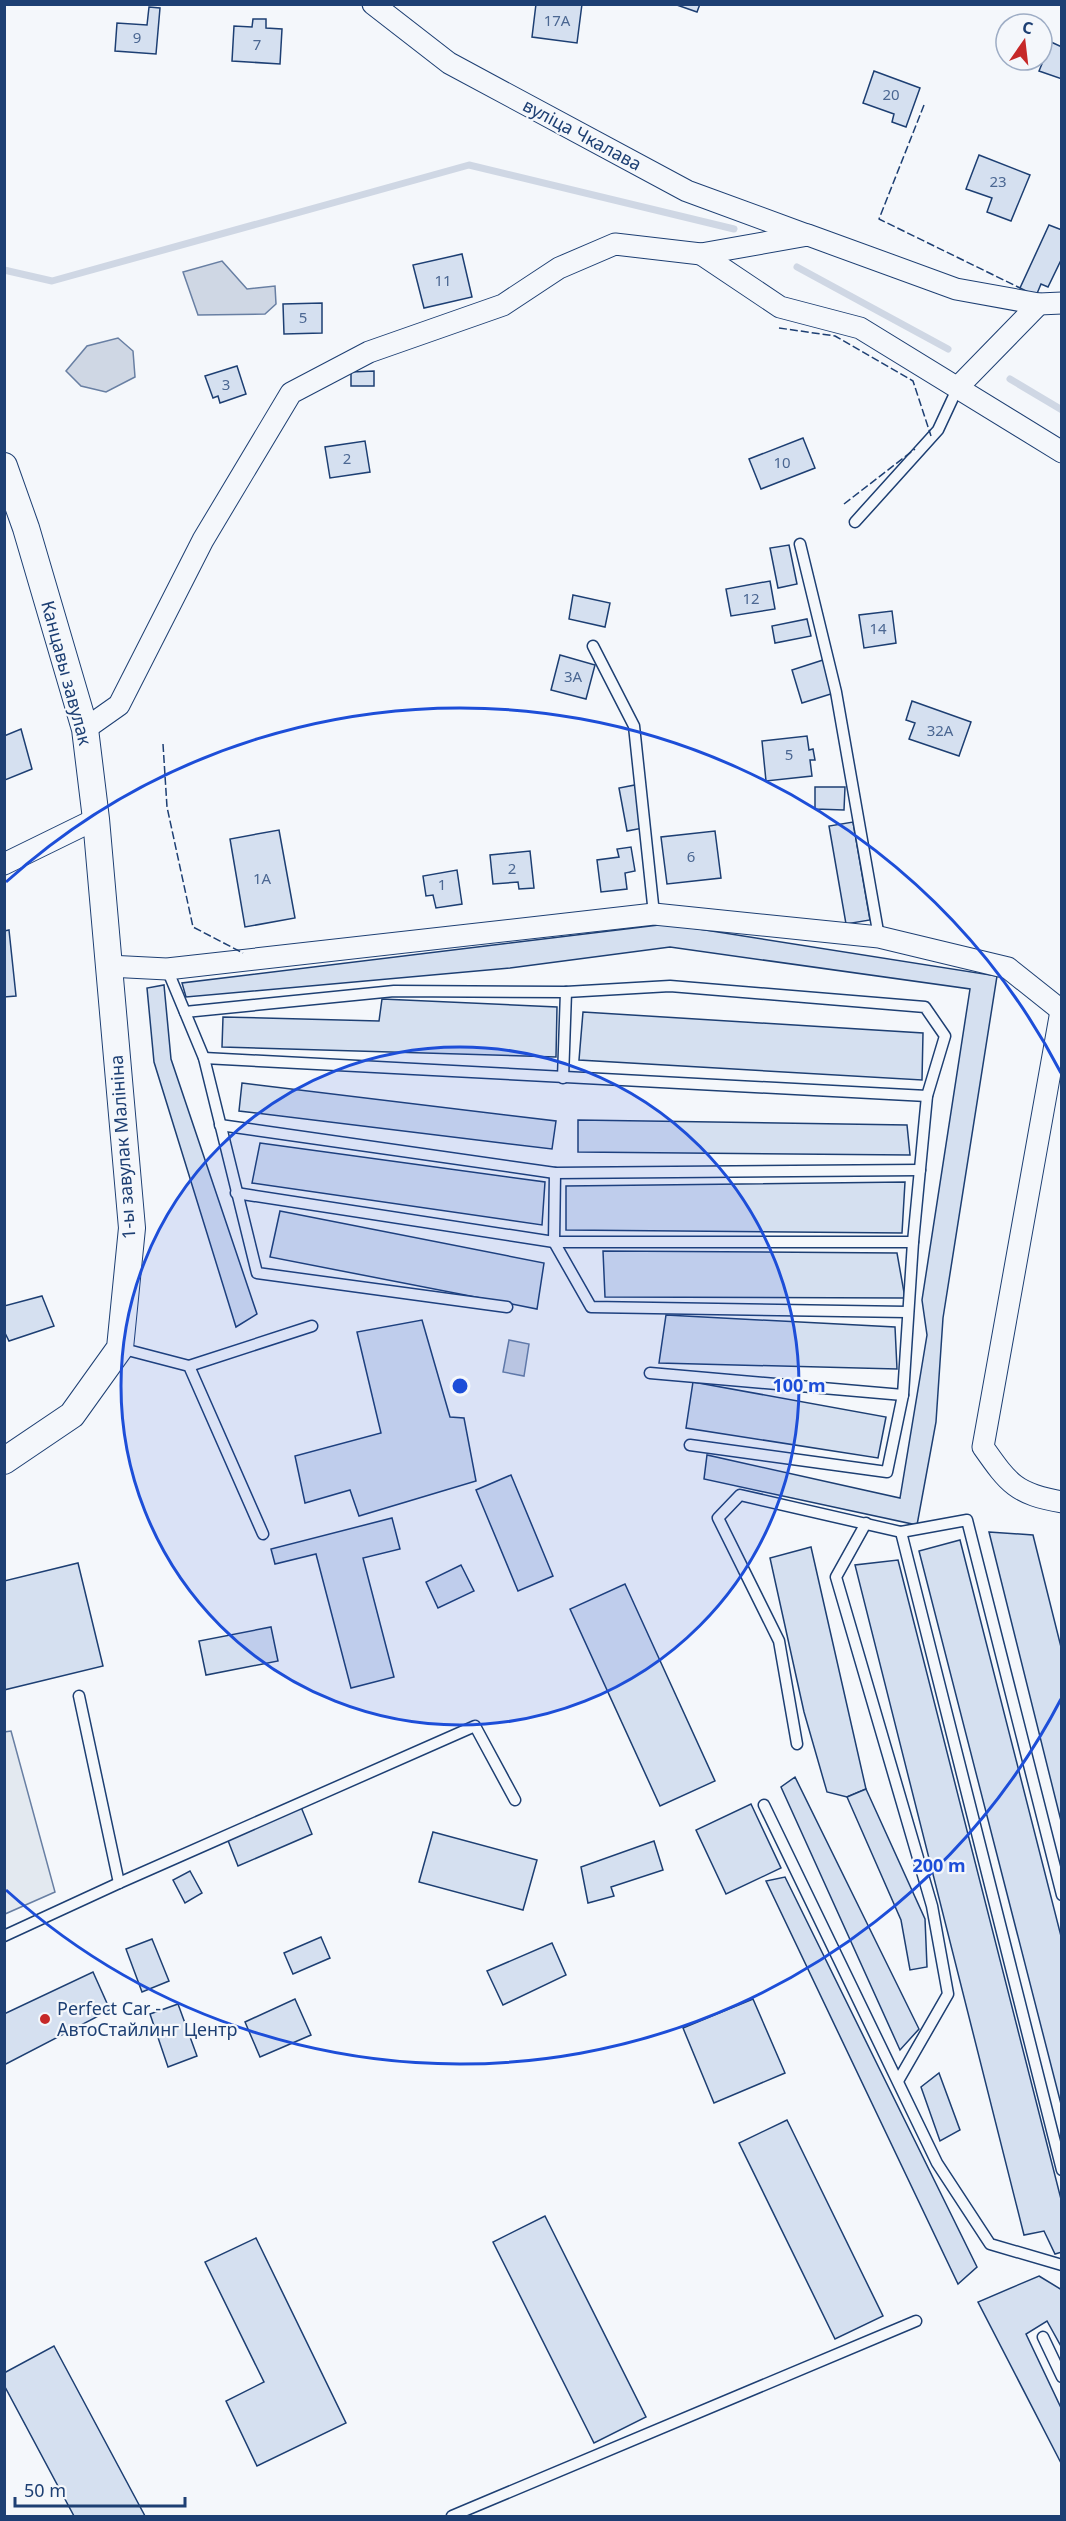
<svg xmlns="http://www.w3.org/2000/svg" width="1066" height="2521" font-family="'Noto Sans',sans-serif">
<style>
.green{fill:#e3e9f0;stroke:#687fa3;stroke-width:1.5}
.water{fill:#cfd7e4;stroke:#687fa3;stroke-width:1.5}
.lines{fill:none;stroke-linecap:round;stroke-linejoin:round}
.stream{stroke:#cfd7e4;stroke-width:7}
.building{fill:#d5e0f0;stroke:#1d3f73;stroke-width:1.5}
.service-casing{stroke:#1d3f73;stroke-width:13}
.minor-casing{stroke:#1d3f73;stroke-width:23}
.tertiary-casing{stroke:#1d3f73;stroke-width:28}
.service{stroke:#f4f7fb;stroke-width:10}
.minor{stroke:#f4f7fb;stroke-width:21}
.tertiary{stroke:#f4f7fb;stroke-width:26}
.fence{stroke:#1d3f73;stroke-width:1.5;stroke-dasharray:8 3;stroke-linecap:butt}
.ring{fill:none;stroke:#1d4ed8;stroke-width:3}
.poi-dot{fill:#c62828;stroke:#f4f7fb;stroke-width:2}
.labels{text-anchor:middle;stroke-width:4.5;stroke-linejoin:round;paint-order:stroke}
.number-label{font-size:15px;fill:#4b6792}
.street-label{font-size:18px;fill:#1d3f73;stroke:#f4f7fb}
.poi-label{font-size:18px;fill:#1d3f73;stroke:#f4f7fb;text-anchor:start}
.centre{fill:#1d4ed8;stroke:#f4f7fb;stroke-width:3}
.ring-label{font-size:18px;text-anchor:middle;font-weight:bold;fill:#1d4ed8;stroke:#f4f7fb;stroke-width:4.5;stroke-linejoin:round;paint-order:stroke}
</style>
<rect width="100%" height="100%" fill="#f4f7fb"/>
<path class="green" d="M11,1731L55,1892L5,1914L4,1732Z"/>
<g class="water">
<path d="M222,261L247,289L275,286L276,304L265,314L198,315L183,272Z"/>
<path d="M118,338L133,351L135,377L106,392L81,386L66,371L87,346Z"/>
<path d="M509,1340L529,1344L524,1376L503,1372Z"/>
</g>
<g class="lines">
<g class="stream">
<path d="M797,267L948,349"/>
<path d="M4,270L52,281L469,165L734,229"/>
<path d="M1010,379L1062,410"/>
</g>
</g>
<g class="building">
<path d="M536,4H582L577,43L532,37Z"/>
<path d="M674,4H700L697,12Z"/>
<path d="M149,7L160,8L156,54L115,51L117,23L147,25Z"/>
<path d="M253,19H266V28L282,29L280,64L232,61L234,26L252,27Z"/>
<path d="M1051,42L1062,47V79L1039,71Z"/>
<path d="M874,71L920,88L906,127L892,122L894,114L863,103Z"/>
<path d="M979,155L1030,175L1011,221L987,212L992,198L966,189Z"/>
<path d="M1049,225L1062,230V258L1048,287L1041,284L1036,296L1020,288Z"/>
<path d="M462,254L472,297L424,308L413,265Z"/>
<path d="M322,303V333L284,334L283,304Z"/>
<path d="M237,366L246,394L220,403L218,396L213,398L205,376Z"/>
<path d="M374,371V386H351V372Z"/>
<path d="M803,438L815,468L761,489L749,459Z"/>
<path d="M365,441L370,472L330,478L325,447Z"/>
<path d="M789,545L797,584L778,588L770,548Z"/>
<path d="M770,581L775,609L731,616L726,589Z"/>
<path d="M573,595L610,603L605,627L569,619Z"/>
<path d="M892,611L896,643L864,648L859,615Z"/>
<path d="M807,619L811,636L775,643L772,626Z"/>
<path d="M560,655L595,665L586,699L551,690Z"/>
<path d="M823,660L834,693L802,703L792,670Z"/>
<path d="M912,701L971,722L959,756L909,739L915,723L906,720Z"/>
<path d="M21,729L32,769L5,780L4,736Z"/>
<path d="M807,736L809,750L813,749L815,760H810L812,776L766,781L762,741Z"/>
<path d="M635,785L643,828L627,831L619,788Z"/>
<path d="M815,787H845L844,810L815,809Z"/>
<path d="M853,822L870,920L846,924L829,826Z"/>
<path d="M279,830L295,918L245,927L230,839Z"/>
<path d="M715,831L721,878L667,884L661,837Z"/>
<path d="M631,847L635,871L625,873L627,889L601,892L597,860L619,857L617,849Z"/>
<path d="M530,851L534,888L519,889L518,882L493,884L490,855Z"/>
<path d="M457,870L462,904L436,908L433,895L426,896L423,876Z"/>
<path d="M667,924L997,976L943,1318L936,1422L917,1525L704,1479L707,1455L900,1498L927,1335L922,1300L970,989L670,947L510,968L186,997L182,983Z"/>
<path d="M9,930L16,996L4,997V931Z"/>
<path d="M164,985L171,1059L257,1314L236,1327L154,1062L147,988Z"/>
<path d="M382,999L557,1007L556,1057L222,1047L223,1017L379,1021Z"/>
<path d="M583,1012L923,1033L922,1080L579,1060Z"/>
<path d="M242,1083L556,1121L552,1149L239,1111Z"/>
<path d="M578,1120L907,1125L910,1155L578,1152Z"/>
<path d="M260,1143L545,1182L542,1225L252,1183Z"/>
<path d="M905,1182L902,1233L566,1230V1186Z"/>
<path d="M280,1211L544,1263L537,1309L270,1257Z"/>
<path d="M603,1251L897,1253L905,1298L605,1297Z"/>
<path d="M42,1296L54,1326L9,1341L4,1331V1306Z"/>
<path d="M666,1315L895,1327L897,1369L659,1363Z"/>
<path d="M422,1320L450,1417L464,1418L476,1481L359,1516L350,1490L305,1503L295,1456L381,1433L357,1332Z"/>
<path d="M693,1382L886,1417L878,1458L686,1428Z"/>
<path d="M511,1475L553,1576L518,1591L476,1490Z"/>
<path d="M392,1518L400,1549L363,1558L394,1677L351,1688L316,1554L275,1564L271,1549Z"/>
<path d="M989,1532L1033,1535L1062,1651V1825Z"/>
<path d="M960,1540L1062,1940V2108L919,1551Z"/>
<path d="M811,1547L866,1789L847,1797L827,1792L804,1712L770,1558Z"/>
<path d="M898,1560L1062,2203V2252L1055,2254L1044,2231L1024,2235L855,1565Z"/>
<path d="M78,1563L103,1666L4,1690V1581Z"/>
<path d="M461,1565L474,1591L438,1608L426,1582Z"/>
<path d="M625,1584L715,1781L660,1806L570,1609Z"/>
<path d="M271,1627L278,1661L206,1675L199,1641Z"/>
<path d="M795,1777L919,2029L900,2050L781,1787Z"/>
<path d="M866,1789L925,1919L927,1967L910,1970L901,1920L847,1797Z"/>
<path d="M751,1804L781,1868L726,1894L696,1830Z"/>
<path d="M301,1807L312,1834L238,1866L227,1838Z"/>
<path d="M433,1832L537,1860L523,1910L419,1882Z"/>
<path d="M654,1841L663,1870L611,1887L614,1896L588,1903L581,1867Z"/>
<path d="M190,1871L202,1893L185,1903L173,1880Z"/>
<path d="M785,1877L977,2267L958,2284L766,1881Z"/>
<path d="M321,1937L330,1958L293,1974L284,1953Z"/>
<path d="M152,1939L169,1981L142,1992L126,1949Z"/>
<path d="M552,1943L566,1975L503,2005L487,1971Z"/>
<path d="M93,1972L110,2010L4,2065V2014Z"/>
<path d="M295,1999L311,2035L260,2057L245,2022Z"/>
<path d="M753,1999L785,2073L714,2103L683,2028Z"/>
<path d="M178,2004L197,2056L168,2067L150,2014Z"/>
<path d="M939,2073L960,2130L940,2141L921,2087Z"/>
<path d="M787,2120L883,2316L835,2339L739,2143Z"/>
<path d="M545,2216L646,2417L594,2443L493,2242Z"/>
<path d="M256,2238L346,2423L257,2466L226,2401L264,2382L205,2262Z"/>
<path d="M1039,2276L1062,2290V2348L1047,2321L1026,2334L1062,2410V2465L978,2302Z"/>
<path d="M54,2346L145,2516H74L4,2385V2373Z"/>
</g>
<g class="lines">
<defs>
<g id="service">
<path d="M855,522L938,430L958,387"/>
<path d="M800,544L836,692L879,937"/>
<path d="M593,646L634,726L654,914"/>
<path d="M167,969L204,1058L257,1273L507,1307"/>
<path d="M185,1012L394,991L566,992L670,986L925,1007L945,1036L927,1096L913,1242L903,1395L887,1472L690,1445"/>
<path d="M204,1058L927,1096"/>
<path d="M563,1078L566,992"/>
<path d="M220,1125L555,1173L920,1170"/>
<path d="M555,1173L554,1242L591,1307L907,1312"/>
<path d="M236,1193L554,1242H913"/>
<path d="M120,1348L189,1366L263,1534"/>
<path d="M189,1366L312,1326"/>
<path d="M650,1373L903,1395"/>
<path d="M866,1523L836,1577L932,1906L948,1994L898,2081"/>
<path d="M901,1532L1062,2170"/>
<path d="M79,1696L119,1883"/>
<path d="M797,1744L779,1641L718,1518L740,1495L901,1532L967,1520L1062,1895"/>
<path d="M764,1805L937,2163L990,2244L1062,2265"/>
<path d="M4,1936L119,1883L475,1726L515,1800"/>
<path d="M1043,2337L1062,2377"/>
<path d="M452,2516L916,2321"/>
</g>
<g id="minor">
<path d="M373,4L449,63L687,191L807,235"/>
<path d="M701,254L780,307L860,328L1062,452"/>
<path d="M958,387L1039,304"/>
<path d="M85,729L119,705L203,540L291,393L369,352L503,305L559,268L615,244L701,254L808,235L956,289L1039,304L1062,303"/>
<path d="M4,864L96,819"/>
<path d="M108,966L167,969L654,914L879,937L1008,968L1062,1011"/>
<path d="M1061,1011L983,1447C1009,1484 1016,1494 1062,1502"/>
</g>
<path id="tertiary" d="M4,466L26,528L85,729L96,819L132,1228L120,1348L72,1415L4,1461"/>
</defs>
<use href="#service" class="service-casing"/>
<use href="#minor" class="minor-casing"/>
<use href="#tertiary" class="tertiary-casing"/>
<use href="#service" class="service"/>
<use href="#minor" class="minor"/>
<use href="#tertiary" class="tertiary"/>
<g class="fence">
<path d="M924,105L879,219L1020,288"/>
<path d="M779,328L835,336L913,381L931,436"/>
<path d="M844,504L915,449"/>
<path d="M163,744L167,807L193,927L243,953"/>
</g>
</g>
<circle cx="460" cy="1386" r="339" fill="#1d4ed8" fill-opacity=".12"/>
<g class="ring">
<circle cx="460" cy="1386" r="339"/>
<path d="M1061 1699A678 678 0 0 1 6 1890M6 882A678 678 0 0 1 1061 1073"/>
</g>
<circle class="poi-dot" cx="45" cy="2019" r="6"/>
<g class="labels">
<g class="number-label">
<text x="557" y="26">17А</text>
<text x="137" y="43">9</text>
<text x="257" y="50">7</text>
<text x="891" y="100">20</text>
<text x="998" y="187">23</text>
<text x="443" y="286">11</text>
<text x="303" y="323">5</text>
<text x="226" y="390">3</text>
<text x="347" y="464">2</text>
<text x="782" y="468">10</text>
<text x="751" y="604">12</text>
<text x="878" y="634">14</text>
<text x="573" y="682">3А</text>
<text x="940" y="736">32А</text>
<text x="789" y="760">5</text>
<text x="691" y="862">6</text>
<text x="512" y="874">2</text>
<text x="262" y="884">1А</text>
<text x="442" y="890">1</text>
</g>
<g class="street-label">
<text transform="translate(582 135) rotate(28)" y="6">вуліца Чкалава</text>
<text transform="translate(66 673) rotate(75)" y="6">Канцавы завулак</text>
<text transform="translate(123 1147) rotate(-94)" y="6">1-ы завулак Малініна</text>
</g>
<g class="poi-label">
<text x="57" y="2015">Perfect Car -<tspan x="57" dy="21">АвтоСтайлинг Центр</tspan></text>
</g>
</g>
<circle cx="460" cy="1386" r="9" class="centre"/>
<g class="ring-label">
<text x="799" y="1392">100 m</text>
<text x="939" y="1872">200 m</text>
</g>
<rect width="1066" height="2521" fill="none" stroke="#1d3f73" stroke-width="12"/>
<g transform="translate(1024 42) rotate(14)"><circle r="28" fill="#f4f7fb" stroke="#9eadc5" stroke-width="1.5"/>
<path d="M0-4.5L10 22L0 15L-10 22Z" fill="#c62828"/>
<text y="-9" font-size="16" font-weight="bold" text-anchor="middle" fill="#1d3f73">С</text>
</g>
<path d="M15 2497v9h170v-9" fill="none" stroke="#1d3f73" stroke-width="3"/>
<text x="24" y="2497" font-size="18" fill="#1d3f73" stroke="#f4f7fb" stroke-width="4.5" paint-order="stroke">50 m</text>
</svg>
